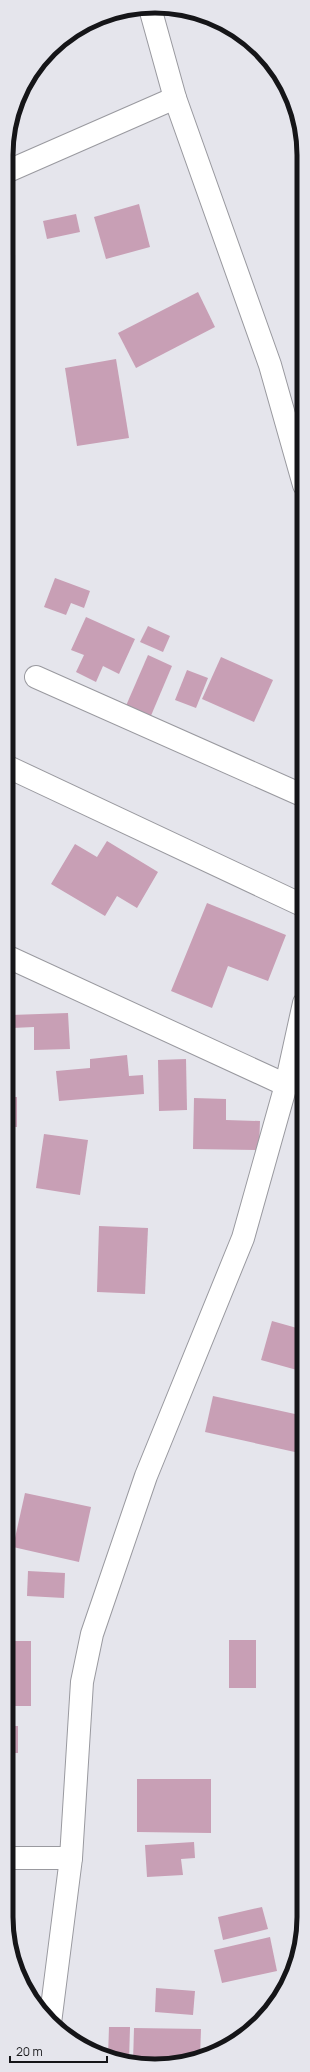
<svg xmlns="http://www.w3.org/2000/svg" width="310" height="2072" font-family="Manrope,sans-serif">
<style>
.building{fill:#c89fb5}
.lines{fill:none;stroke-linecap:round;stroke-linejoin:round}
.minor-casing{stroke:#99999f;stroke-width:24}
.minor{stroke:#fff;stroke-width:22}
.rim{fill:none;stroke:#151518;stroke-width:5}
</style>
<rect width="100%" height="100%" fill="#e5e5ec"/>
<g class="building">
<path d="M139,204L150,247L106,259L94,217Z"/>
<path d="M76,214L80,232L47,239L43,221Z"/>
<path d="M198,292L215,327L136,368L118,333Z"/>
<path d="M116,359L129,438L77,446L65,368Z"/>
<path d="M55,578L90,591L84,608L71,603L66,615L44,607Z"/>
<path d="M86,617L135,639L119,674L103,666L96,682L76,672L84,655L71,650Z"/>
<path d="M148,626L170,636L163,652L140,642Z"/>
<path d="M148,655L172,666L150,718L125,708Z"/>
<path d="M221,657L273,680L254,722L202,699Z"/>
<path d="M187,670L208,678L196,708L175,700Z"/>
<path d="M107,841L158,872L137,908L117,896L105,916L51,884L75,844L97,857Z"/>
<path d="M207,903L286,935L268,981L228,966L212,1008L171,991Z"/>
<path d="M68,1013L70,1049L34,1050V1027L12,1028L11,1015Z"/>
<path d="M127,1055L129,1076L143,1075L144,1094L59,1101L56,1071L90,1068V1059Z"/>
<path d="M186,1059L187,1110L159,1111L158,1060Z"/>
<rect x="6" y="1097" width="11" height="30"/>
<path d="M194,1098L226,1099V1120L260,1121L259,1150L193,1149Z"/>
<path d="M44,1134L88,1140L80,1195L36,1188Z"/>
<path d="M99,1226L148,1228L145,1294L97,1292Z"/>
<path d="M272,1321L304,1330V1372L261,1360Z"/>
<path d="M213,1396L304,1416V1454L205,1432Z"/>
<path d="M25,1493L91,1507L79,1562L13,1547Z"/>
<path d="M28,1571L65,1573L64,1598L27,1596Z"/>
<rect x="229" y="1640" width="27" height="48"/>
<rect x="6" y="1641" width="25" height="65"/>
<rect x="6" y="1726" width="12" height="27"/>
<path d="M137,1779H211V1833L137,1832Z"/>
<path d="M194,1842L195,1858L181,1859L183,1875L147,1877L145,1845Z"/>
<path d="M262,1907L268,1929L223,1940L218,1917Z"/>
<path d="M270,1937L277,1971L222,1983L214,1950Z"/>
<path d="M156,1988L195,1991L193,2015L155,2012Z"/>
<path d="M109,2027H130L129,2062L108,2057Z"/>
<path d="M134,2028L201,2029L200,2058L145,2066L133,2063Z"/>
</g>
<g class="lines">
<defs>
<g id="minor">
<path d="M150,8L175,98L270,365L304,485"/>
<path d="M6,172L175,98"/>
<path d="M36,677L304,796"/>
<path d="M6,766L304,906"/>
<path d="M6,956L286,1085"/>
<path d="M6,1858H71"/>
<path d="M50,2023L71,1858L82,1682L92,1634L146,1476L243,1238L286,1085L304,1003"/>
</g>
</defs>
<use href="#minor" class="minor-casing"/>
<use href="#minor" class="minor"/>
</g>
<path d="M0 0H310V2072H0ZM155 13H155A142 142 0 0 1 297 155V1917A142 142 0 0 1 155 2059H155A142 142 0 0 1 13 1917V155A142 142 0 0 1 155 13Z" fill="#e5e5ec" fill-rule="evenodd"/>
<path class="rim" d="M155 13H155A142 142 0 0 1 297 155V1917A142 142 0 0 1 155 2059H155A142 142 0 0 1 13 1917V155A142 142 0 0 1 155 13Z"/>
<path d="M10 2056v6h97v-6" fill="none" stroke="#151518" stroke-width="2"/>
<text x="16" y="2056" font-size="12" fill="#151518" stroke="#e5e5ec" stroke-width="3" paint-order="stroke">20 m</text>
</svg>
